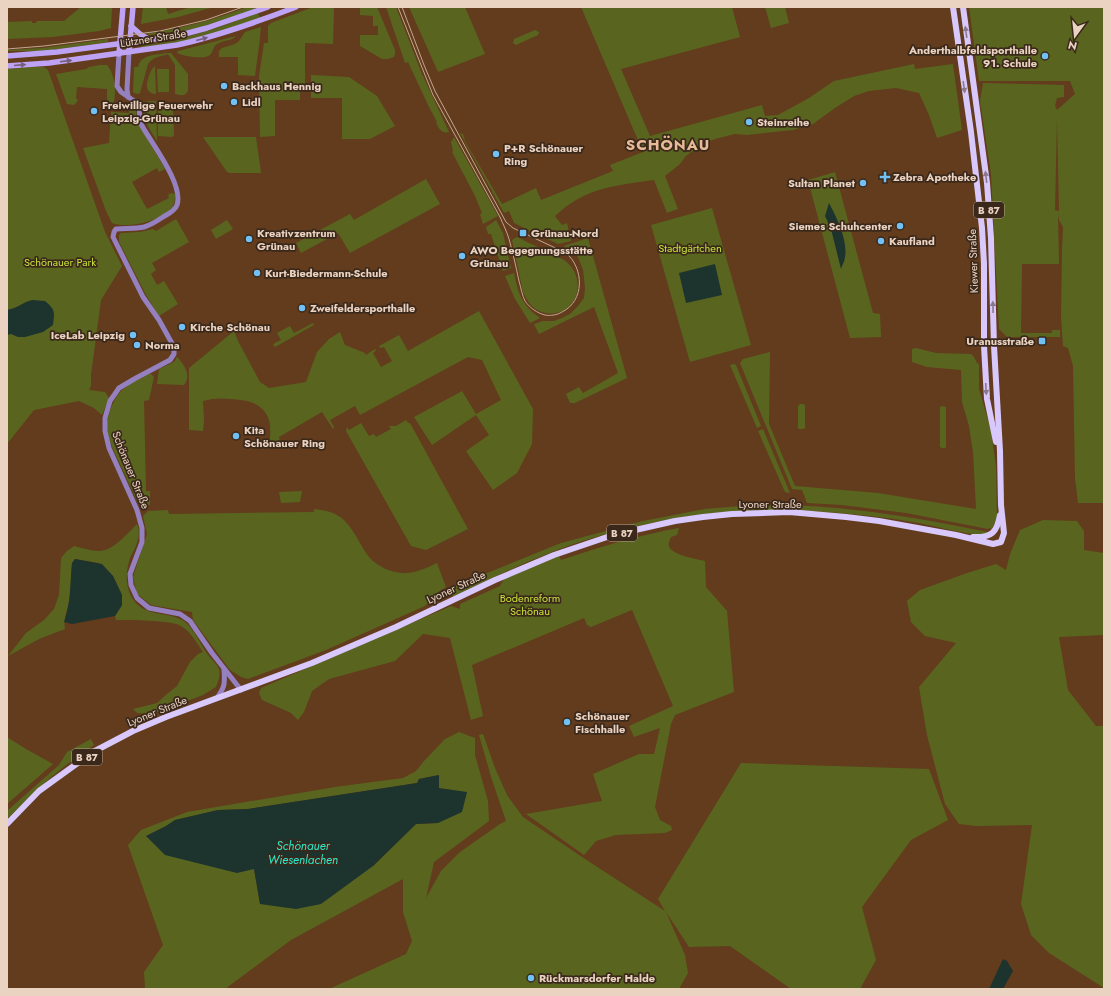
<svg xmlns="http://www.w3.org/2000/svg" width="1111" height="996" font-family="Jost,sans-serif">
<style>
.green{fill:#59651f;fill-rule:evenodd}
.water{fill:#1c332e}
.lines{fill:none;stroke-linecap:round;stroke-linejoin:round}
.tertiary{stroke:#9580c0;stroke-width:5}
.secondary{stroke:#bea3f4;stroke-width:5.5}
.primary{stroke:#d8c8fc;stroke-width:6}
.tram{stroke:#c3a691;stroke-width:1}
.oneway{fill:#89788c}
.oneway2{fill:#755f7d}
.poi-dot{fill:#72c1f5;stroke:#3a281b;stroke-width:1.5}
.labels{text-anchor:middle;stroke-width:3.5;stroke-linejoin:round;paint-order:stroke}
.shield{fill:#3a281b;stroke:#b6a090;stroke-width:1}
.shield-label{font-size:10px;font-weight:bold;fill:#ebd3c2}
.street-label{font-size:11px;fill:#ebd3c2;stroke:#3a281b}
.poi-label{font-size:11px;font-weight:bold;fill:#ebd3c2;stroke:#3a281b;text-anchor:start}
.park-label{font-size:11px;fill:#c6e239;stroke:#3a281b}
.water-label{font-size:12px;font-style:italic;fill:#29ebce;stroke:#3a281b}
.district-label{font-size:15px;font-weight:bold;letter-spacing:1px;fill:#e8bb98;stroke:#3a281b}
</style>
<rect width="100%" height="100%" fill="#623c1c"/>
<g class="green">
<path d="M81,7H112L111,28L99,31L53,37L7,39V22L32,21V23H36L37,21H64Z"/>
<path d="M143,7H166L168,14L191,7H214L178,17L141,24Z"/>
<path d="M247,7H254L255,9L224,20L195,29L150,35L145,34C180,29 214,20 247,7Z"/>
<path d="M313,7H334L333,44L305,43V84L300,85V100H275V136L260,137L259,76L264,43H268V26L271,23Z"/>
<path d="M360,7H377L395,50V54L394,57L388,59H382L360,46V35H378V26H373V16L360,15Z"/>
<path d="M386,7H396L422,74L449,132C442,134 439,129 436,123L437,122L428,105L408,62L405,63Z"/>
<path d="M409,7H465L485,54L438,72Z"/>
<path d="M581,7H732L740,37L621,69L650,136L762,105L765,116L778,115L809,98L834,81L914,64L915,69L953,64L962,130L937,138L929,115L919,93L896,88L869,91L854,96L835,108L813,124L793,130L747,135L735,134L715,139L702,144L686,156L680,164L665,176L678,209L667,213L654,180C614,186 586,187 555,216L562,225L567,223L571,241L558,244L514,223L509,211L504,213L460,133L463,134L465,141L502,204L536,188L541,200L613,171L610,165L643,152Z"/>
<path d="M765,7H785L789,23L771,28Z"/>
<path d="M969,7H1104V503H1078L1075,478L1073,366L1068,348L1063,346L1061,316L1062,251L1063,227L1059,220L1058,213L1059,264H1022L1021,333H1052V330H1060V337H1007L999,329L991,174L980,101L983,83L1064,85V97L1057,98L1055,106L1057,110L1075,94L1070,81H979ZM1057,118L1059,211H1058L1055,210Z"/>
<path d="M258,13L260,18L229,29L179,43L142,48L141,46L174,41L220,27Z"/>
<path d="M261,27L260,38L255,76L238,75V57H219V51L222,48L235,44L239,41L245,32Z"/>
<path d="M535,30L539,32L538,35L516,45L513,43L514,39Z"/>
<path d="M236,36C232,41 225,40 219,43C212,46 214,51 210,55C205,60 183,56 177,53L178,51Z"/>
<path d="M108,39V42L44,51H7V50L43,48Z"/>
<path d="M167,53H171L188,74V91C185,97 180,95 175,94V65L168,54C160,57 154,56 148,64L140,93L138,94L134,93L133,92L134,67H138C141,54 156,55 167,53Z"/>
<path d="M100,65H107C115,74 117,93 113,104H110L107,102V89L77,87L76,99H78L77,102L74,105L67,104L56,74L86,69L89,67Z"/>
<path d="M155,66L156,94C141,93 148,77 152,69Z"/>
<path d="M33,67H44L48,70L105,232L122,266L101,300L91,375V386L89,390L105,392L109,398L102,415L94,408L79,401L34,410L7,444V69Z"/>
<path d="M157,69H169V92H158Z"/>
<path d="M311,75L349,77L377,96L395,126L370,139H342V98H311Z"/>
<path d="M150,101H156L157,141C149,127 140,119 146,102Z"/>
<path d="M131,103L136,110L137,121L165,169L159,172L157,168L132,182L147,209L169,198L168,195L171,193L175,194C175,198 175,202 173,206C164,221 127,229 112,223L106,211L83,148L109,143L111,112L129,113Z"/>
<path d="M160,106L173,107L174,135L172,137L158,136V108Z"/>
<path d="M203,137H256L261,173H230L227,172Z"/>
<path d="M454,137L498,216L483,224L480,214L482,213L475,196L452,152L453,151L451,142Z"/>
<path d="M835,172L873,313L880,314L881,337L850,338L808,180Z"/>
<path d="M426,179L440,204L350,253L338,233L301,253L296,243L350,214L354,220Z"/>
<path d="M712,208L751,345L690,362L651,225Z"/>
<path d="M176,219L189,242L152,263L156,270L151,274L157,285L164,281L178,304L159,316L146,295L119,242V235L121,233L140,232L153,229L156,231Z"/>
<path d="M227,220L233,229L216,239L211,230Z"/>
<path d="M496,220L503,233L511,268L503,271L491,234H488L486,227Z"/>
<path d="M517,237L564,260C591,279 575,322 542,312C532,309 527,301 523,292L512,240Z"/>
<path d="M588,238L627,378L575,403H570L566,394L579,387L583,393L618,373L594,307L539,334L534,324L543,321H554L562,318L570,314L578,306L584,298L585,288L583,270L578,257L564,246Z"/>
<path d="M514,273C518,294 522,305 540,318L530,323L515,299L505,276Z"/>
<path d="M479,311L533,409L532,444L517,473L493,490L466,451L489,435L476,415L432,445L414,417L462,391L476,414L501,400L482,360L468,357L360,415L355,406L330,420L334,427L333,429L322,412L279,437L280,443L270,441C270,435 271,426 269,420C263,402 246,400 231,399C221,398 213,398 203,401L204,421L203,431L189,430V368L234,331L238,341L260,382L269,388L306,382L317,352L329,339L340,332L345,345L365,353L366,355L375,349L376,350L373,353L381,367L392,361L384,347L380,348L379,346L399,335L408,351Z"/>
<path d="M313,323L314,325L275,347L273,344L281,340L277,333L290,326L294,333Z"/>
<path d="M916,348L936,353L971,354L974,357L977,363L979,364V389L991,430L996,467L997,518L992,529L989,528L988,529L906,513L842,505L807,503L802,490L792,489L740,363L743,359L770,352L769,424L795,486L878,493L976,509L973,452L969,426L962,402L961,370L927,367L912,362V349Z"/>
<path d="M177,357C184,364 192,376 184,385L157,384L159,369L174,362Z"/>
<path d="M734,364L736,365L761,426L757,428L730,365Z"/>
<path d="M149,374H151L154,377L149,400L144,401L146,491H150V505H143L137,501C131,488 125,475 119,462C114,452 109,441 107,430C106,417 113,399 122,390C130,383 140,379 149,374Z"/>
<path d="M800,404H804L805,406V428L803,429H799L798,428V406Z"/>
<path d="M942,406L946,407V447L945,448H942L940,447V407Z"/>
<path d="M406,420L408,423H410L468,529L426,550L411,546L346,431L347,427L349,430L361,423L369,436L374,434L376,437L391,429L389,426H396Z"/>
<path d="M763,429L790,493L785,492L758,431Z"/>
<path d="M302,491L300,502L281,503L279,492Z"/>
<path d="M780,505C851,506 918,518 988,532L986,534L978,535C956,532 935,526 913,522C884,517 855,514 826,512C733,504 639,519 552,552C518,565 486,581 453,597L450,589L453,587L561,543L643,521L705,509L740,506Z"/>
<path d="M314,509C321,510 329,511 335,514C352,522 358,543 369,557C379,569 399,576 414,572C422,570 429,567 437,563L446,587L438,592L425,606L326,650L248,679L241,677L230,670L193,620L192,612L151,605L137,594L133,577L147,534L143,516L148,511L168,510L169,514L314,512Z"/>
<path d="M1043,520L1077,521L1084,531V550L1104,553V635L1059,637L1068,690L1096,726H1104V988L1049,953L1031,935L1021,904L1032,825L976,826L959,824L945,804L927,735L919,687L956,643L925,636L911,622L907,601L920,590L967,573L996,564L1006,570L1010,554L1020,530Z"/>
<path d="M137,524C141,532 138,542 134,550C133,553 131,555 130,558C125,573 125,590 135,602C147,616 165,612 180,619C192,624 200,644 208,655C211,659 217,664 219,669C221,675 218,682 216,687L203,695L152,714L137,713L133,709L157,703L167,694L177,686L190,662L198,654L203,652C197,643 191,632 181,626C172,620 128,620 116,620L115,616L122,605V595L113,576L99,563L75,559L72,563C71,575 71,586 70,598C68,608 63,618 65,629L39,639L8,656L26,633L44,620L54,609L59,595L61,558L67,551L74,546C83,548 96,553 105,550C115,548 130,531 137,524Z"/>
<path d="M679,528L677,535L671,537C670,539 668,543 669,546C671,555 697,559 705,561L706,587L727,611L734,692L675,715L671,724L655,807L660,820L671,826L672,830L665,833L616,835L596,841L584,855L526,814L602,801L593,774L639,754H654L660,728L634,737L629,726L673,706L632,610L591,627L587,625L584,618L472,665L483,716L471,720L450,638L423,634L395,661L329,679L312,691L304,712L298,720L291,713L262,700L259,693L261,688L451,606L460,609V604L500,586L504,579L559,556L561,560C600,547 639,535 679,528Z"/>
<path d="M459,732L475,738V755L488,801L489,821L434,862L426,898L441,871L460,852L500,824L506,821L492,780L479,735L483,734L495,768L507,795L523,817L582,857L665,911L658,899L741,763L929,769L948,820L911,840L862,907L876,960L860,989H791L730,946L689,947L666,912L685,955L688,973L679,989H329L406,954L412,941L403,912V879L291,940L225,989H145L144,972L163,945L128,845L141,830L187,812L335,787L403,778L416,771L424,761L445,739ZM439,775L438,823L416,824L373,866L260,904L254,869L146,836L166,826L175,820L218,810L248,809L417,783L419,779Z"/>
<path d="M7,737L26,749L53,764L7,804Z"/>
<path d="M91,739L94,745L70,762L50,778L7,819V811L59,765L67,752Z"/>
</g>
<g class="water">
<path d="M829,203C837,218 848,241 845,257C845,261 842,265 841,269L831,229L825,216Z"/>
<path d="M715,264L722,295L686,303L679,273Z"/>
<path d="M32,300L45,301C55,310 55,311 53,325L43,332L25,337H18L11,334L7,335V310C18,308 21,303 32,300Z"/>
<path d="M75,559L102,564L113,576L122,595V605L115,616L72,624L64,622C71,603 70,583 72,563Z"/>
<path d="M439,775V788L467,792L462,812L438,823L416,824L373,866L321,904L296,909L260,904L254,869L237,873L165,855L146,836L166,826L175,820L218,810L248,809L417,783L419,779Z"/>
<path d="M1003,959L1007,961L1013,971L1003,989H989Z"/>
</g>
<g class="lines">
<g class="tertiary">
<path d="M119,54L117,86L121,92L140,105C139,112 139,117 141,124C151,143 184,184 177,205C175,211 168,214 163,217C157,221 151,225 144,227C135,229 125,228 116,229L114,232L113,237L143,297L159,320L174,347V354L170,360L136,378L119,388L110,401L105,418V431L109,448L137,510L142,528V542L130,574L131,585L137,598L149,608L180,614L190,621L212,653L241,690"/>
<path d="M128,97L127,89L129,52"/>
<path d="M217,698C225,687 225,683 224,669"/>
</g>
<g class="secondary">
<path d="M131,26L140,34L150,40"/>
<path d="M129,52L133,7"/>
<path d="M119,54L123,7"/>
<path d="M7,56L57,52L177,36L207,28L268,7"/>
<path d="M7,66L49,63L177,45C218,36 257,22 296,7"/>
</g>
<g class="primary">
<path d="M953,7L971,132L982,228L984,264V346L987,399L996,442"/>
<path d="M973,537C992,538 997,532 1000,515"/>
<path d="M7,824L39,791L93,752L133,731L166,717L312,663L396,627L495,580L554,555L613,535L675,521L703,517L732,514L789,512L846,517L879,521L956,535L993,544L1001,542L1004,533L1001,505L1000,451L994,346L991,238L987,183L963,7"/>
</g>
<g class="tram">
<path d="M398,7L421,65L433,95L500,217C503,224 507,232 509,239C513,253 516,267 519,281C521,288 522,295 525,301C530,308 537,313 545,315C551,316 557,315 562,312C585,301 584,268 566,253L513,228L506,222L435,91L424,65L402,7"/>
<path d="M7,49L44,46L160,31L206,20L243,7"/>
</g>
</g>
<defs><path id="oneway-solid" d="M-6-.8H1V-3.2L6.5 0L1 3.2V.8H-6Z"/></defs>
<g class="oneway">
<use href="#oneway-solid" transform="translate(966 32) rotate(-98)"/>
<use href="#oneway-solid" transform="translate(964 87) rotate(82)"/>
<use href="#oneway-solid" transform="translate(986 177) rotate(-97)"/>
<use href="#oneway-solid" transform="translate(993 307) rotate(-91)"/>
<use href="#oneway-solid" transform="translate(986 389) rotate(87)"/>
</g>
<g class="oneway2">
<use href="#oneway-solid" transform="translate(202 39) rotate(-15)"/>
<use href="#oneway-solid" transform="translate(66 61) rotate(-7)"/>
<use href="#oneway-solid" transform="translate(20 65) rotate(-5)"/>
</g>
<g class="poi-dot">
<circle cx="1045" cy="56" r="4"/>
<circle cx="224" cy="86" r="4"/>
<circle cx="234" cy="102" r="4"/>
<circle cx="94" cy="111" r="4"/>
<circle cx="749" cy="122" r="4"/>
<circle cx="496" cy="154" r="4"/>
<path d="M883 171h4v4h4v4h-4v4h-4v-4h-4v-4h4z"/>
<circle cx="863" cy="183" r="4"/>
<circle cx="900" cy="226" r="4"/>
<rect x="519" y="229" width="8" height="8" rx="2"/>
<circle cx="249" cy="239" r="4"/>
<circle cx="881" cy="241" r="4"/>
<circle cx="462" cy="256" r="4"/>
<circle cx="257" cy="273" r="4"/>
<circle cx="302" cy="308" r="4"/>
<circle cx="182" cy="327" r="4"/>
<circle cx="133" cy="335" r="4"/>
<rect x="1038" y="337" width="8" height="8" rx="2"/>
<circle cx="137" cy="345" r="4"/>
<circle cx="236" cy="436" r="4"/>
<circle cx="567" cy="722" r="4"/>
<circle cx="531" cy="978" r="4"/>
</g>
<g class="labels">
<g class="shield">
<rect x="974" y="202" width="30" height="16" rx="3"/>
<rect x="607" y="525" width="30" height="16" rx="3"/>
<rect x="72" y="749" width="30" height="16" rx="3"/>
</g>
<g class="shield-label">
<text x="989" y="214">B 87</text>
<text x="622" y="537">B 87</text>
<text x="87" y="761">B 87</text>
</g>
<g class="street-label">
<text transform="translate(153 38) rotate(-9)" y="4">Lützner Straße</text>
<text transform="translate(973 261) rotate(-92)" y="4">Kiewer Straße</text>
<text transform="translate(131 470) rotate(68)" y="4">Schönauer Straße</text>
<text x="770" y="508">Lyoner Straße</text>
<text transform="translate(456 587) rotate(-25)" y="4">Lyoner Straße</text>
<text transform="translate(157 711) rotate(-22)" y="4">Lyoner Straße</text>
</g>
<g class="poi-label">
<text x="1037" y="54" text-anchor="end">Anderthalbfeldsporthalle<tspan x="1037" dy="13">91. Schule</tspan></text>
<text x="232" y="90">Backhaus Hennig</text>
<text x="242" y="106">Lidl</text>
<text x="102" y="109">Freiwillige Feuerwehr<tspan x="102" dy="13">Leipzig-Grünau</tspan></text>
<text x="757" y="126">Steinreihe</text>
<text x="504" y="152">P+R Schönauer<tspan x="504" dy="13">Ring</tspan></text>
<text x="893" y="181">Zebra Apotheke</text>
<text x="855" y="187" text-anchor="end">Sultan Planet</text>
<text x="892" y="230" text-anchor="end">Siemes Schuhcenter</text>
<text x="257" y="237">Kreativzentrum<tspan x="257" dy="13">Grünau</tspan></text>
<text x="531" y="237">Grünau-Nord</text>
<text x="889" y="245">Kaufland</text>
<text x="470" y="254">AWO Begegnungsstätte<tspan x="470" dy="13">Grünau</tspan></text>
<text x="265" y="277">Kurt-Biedermann-Schule</text>
<text x="310" y="312">Zweifeldersporthalle</text>
<text x="190" y="331">Kirche Schönau</text>
<text x="125" y="339" text-anchor="end">IceLab Leipzig</text>
<text x="1034" y="345" text-anchor="end">Uranusstraße</text>
<text x="145" y="349">Norma</text>
<text x="244" y="434">Kita<tspan x="244" dy="13">Schönauer Ring</tspan></text>
<text x="575" y="720">Schönauer<tspan x="575" dy="13">Fischhalle</tspan></text>
<text x="539" y="982">Rückmarsdorfer Halde</text>
</g>
<g class="park-label">
<text x="690" y="252">Stadtgärtchen</text>
<text x="60" y="266">Schönauer Park</text>
<text x="530" y="602">Bodenreform<tspan x="530" dy="13">Schönau</tspan></text>
</g>
<g class="water-label">
<text x="303" y="850">Schönauer<tspan x="303" dy="14">Wiesenlachen</tspan></text>
</g>
<g class="district-label">
<text x="668" y="150">SCHÖNAU</text>
</g>
</g>
<rect width="1111" height="996" fill="none" stroke="#ebd3c2" stroke-width="16"/>
<g transform="translate(1075 36) rotate(195)" stroke="#3a281b" stroke-width="3" paint-order="stroke">
<path d="M0-3L7 15L0 10L-7 15Z" fill="#ebd3c2"/>
<text y="-6" font-size="11" font-weight="bold" text-anchor="middle" fill="#ebd3c2">N</text>
</g>
</svg>
